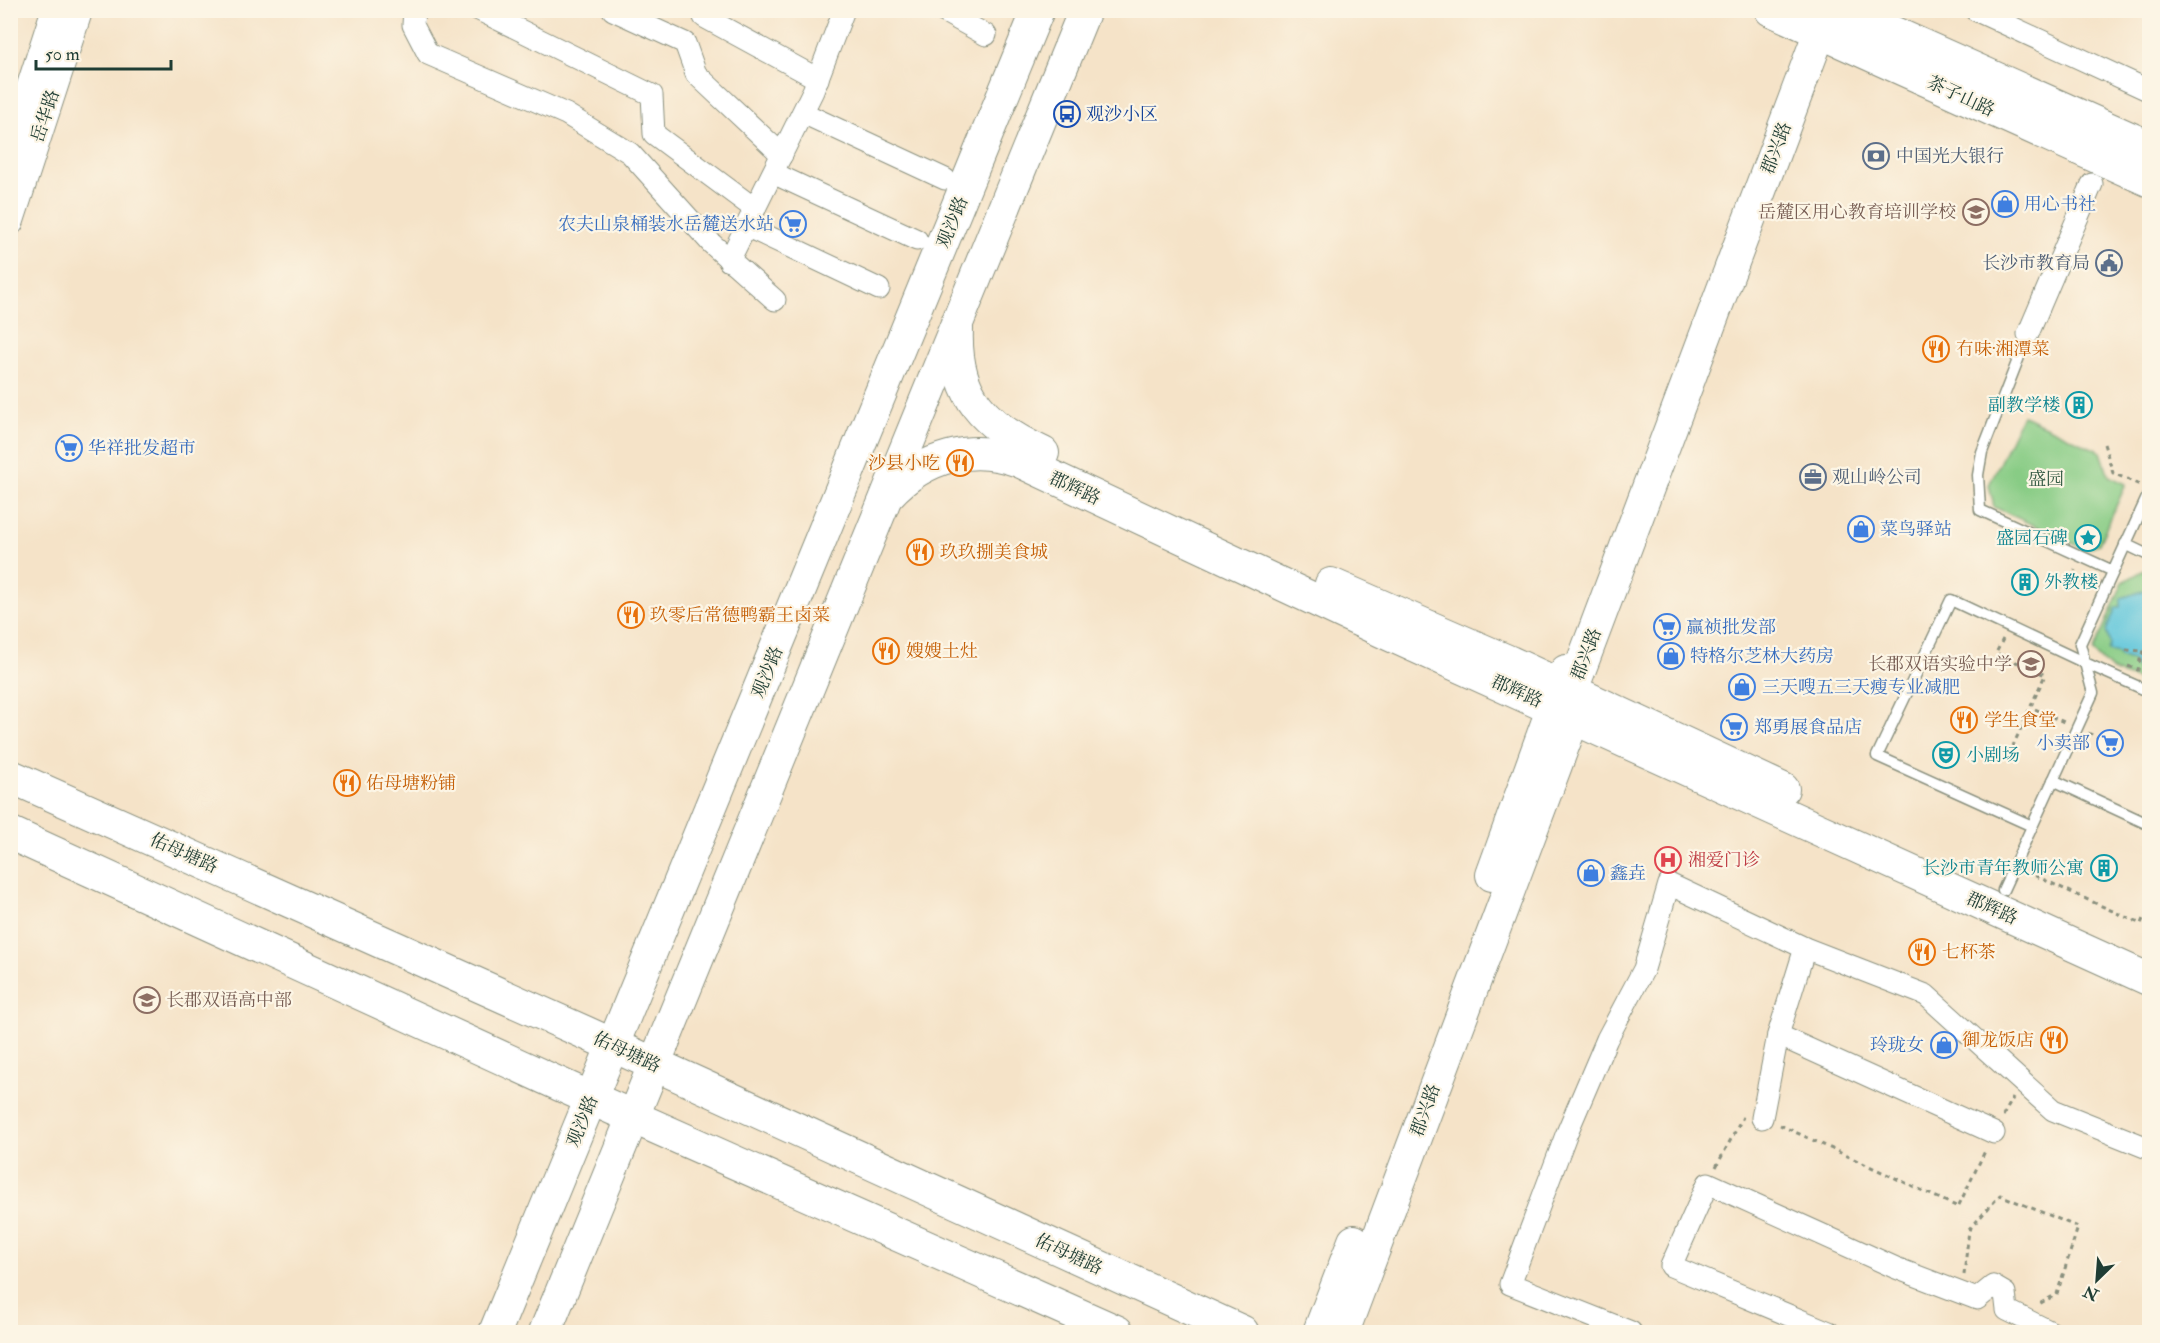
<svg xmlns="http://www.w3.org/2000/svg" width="2160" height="1343" font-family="'IM FELL Double Pica','Noto Serif SC',serif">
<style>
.green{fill:#88cc85;stroke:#54845c;stroke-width:1.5}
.water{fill:#5fc6db;stroke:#3f8288;stroke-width:1.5}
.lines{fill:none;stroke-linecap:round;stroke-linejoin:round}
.service-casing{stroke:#8a907e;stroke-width:13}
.minor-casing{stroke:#8a907e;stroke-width:23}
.tertiary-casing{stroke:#8a907e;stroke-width:29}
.secondary-casing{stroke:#8a907e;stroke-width:34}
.primary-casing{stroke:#8a907e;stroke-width:35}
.path{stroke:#8a907e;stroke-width:3;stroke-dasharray:4.5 4.5;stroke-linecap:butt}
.service{stroke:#fff;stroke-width:10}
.minor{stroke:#fff;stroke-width:21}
.tertiary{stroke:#fff;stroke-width:27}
.secondary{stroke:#fff;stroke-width:32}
.primary{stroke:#fff;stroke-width:33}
.labels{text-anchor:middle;stroke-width:4.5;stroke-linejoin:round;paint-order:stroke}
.street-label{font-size:18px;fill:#1f3d34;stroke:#fcf5e5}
.transit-label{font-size:18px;fill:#164399;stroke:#fcf5e5;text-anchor:start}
.service-label{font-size:18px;fill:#4e5e75;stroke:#fcf5e5;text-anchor:start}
.shop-label{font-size:18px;fill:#366cbe;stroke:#fcf5e5;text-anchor:start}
.education-label{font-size:18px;fill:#785e54;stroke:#fcf5e5;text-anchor:end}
.food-label{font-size:18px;fill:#c56008;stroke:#fcf5e5;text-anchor:start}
.culture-label{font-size:18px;fill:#0d838f;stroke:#fcf5e5;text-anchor:end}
.park-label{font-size:18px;fill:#345a44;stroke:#fcf5e5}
.health-label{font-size:18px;fill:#be3a42;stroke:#fcf5e5;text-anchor:start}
</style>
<rect width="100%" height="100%" fill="#fcf5e5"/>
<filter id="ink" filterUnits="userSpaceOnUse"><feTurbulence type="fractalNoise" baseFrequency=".0167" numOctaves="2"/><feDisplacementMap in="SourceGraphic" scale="12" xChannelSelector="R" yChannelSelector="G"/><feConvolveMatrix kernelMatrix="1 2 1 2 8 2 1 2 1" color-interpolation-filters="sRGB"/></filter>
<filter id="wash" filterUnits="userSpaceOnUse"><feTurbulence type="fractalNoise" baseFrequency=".008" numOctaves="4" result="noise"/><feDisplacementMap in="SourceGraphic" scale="24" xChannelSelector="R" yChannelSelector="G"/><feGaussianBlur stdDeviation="1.35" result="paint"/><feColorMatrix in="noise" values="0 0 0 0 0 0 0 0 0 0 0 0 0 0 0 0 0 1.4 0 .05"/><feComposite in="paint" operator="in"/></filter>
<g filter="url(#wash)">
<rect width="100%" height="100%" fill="#f5e3c8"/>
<g class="green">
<path d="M2022,415L2101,452L2109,476L2126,484L2099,544L2085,549L1994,507L1989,485Z"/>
<path d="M2144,570L2149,573V683L2113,672L2093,652L2123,582Z"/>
</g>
<path class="water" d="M2149,589V641L2139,655L2137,669L2132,660L2120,657L2119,653L2108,651L2110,644L2106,631L2116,607H2121V598Z"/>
</g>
<g filter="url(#ink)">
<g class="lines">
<defs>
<g id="service">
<path d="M2028,334L1982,452L1978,475L1980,510L2113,571"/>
<path d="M2150,491L2080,644L2085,663L2150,692"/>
<path d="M2125,544L2150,556"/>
<path d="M2053,780L2150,825"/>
<path d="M2003,890L2093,693L2085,663L1951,600L1877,756L2032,826"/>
</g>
<g id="minor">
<path d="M414,10L413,25L428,54L566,114L630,153L712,244L775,300"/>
<path d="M479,10L652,95L654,134L755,209"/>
<path d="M613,10L685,43L696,74L782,155"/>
<path d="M707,10L704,17L818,79"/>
<path d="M941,10L986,35"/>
<path d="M1975,10L2150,91"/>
<path d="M803,113L945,179"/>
<path d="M773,173L917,240"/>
<path d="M746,226L879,289"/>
<path d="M729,261L813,91L844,10"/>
<path d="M2028,334L2092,184"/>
<path d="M1778,1035L1805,948"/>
<path d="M1762,1118L1778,1035L1994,1133"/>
<path d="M1631,1332L1510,1284L1566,1135L1607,1039L1644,969L1669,884L1805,948L1926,995L2053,1110L2150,1149"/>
<path d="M1829,1332L1671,1266L1708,1183L1896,1268L1977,1299L1993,1286L2005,1293L2007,1310L2051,1332"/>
</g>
<g id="tertiary">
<path d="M10,149L55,10"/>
<path d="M10,222L79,10"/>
</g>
<g id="secondary">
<path d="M1771,10L2150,181"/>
<path d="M1843,10L2150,147"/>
<path d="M957,329C954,397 986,427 1043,453"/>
<path d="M889,494C924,457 971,443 1019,461L1388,634L2150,980"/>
<path d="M1331,584L1510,662L1783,789"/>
<path d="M1492,875L1566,671"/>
<path d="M495,1332L1038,10"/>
<path d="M545,1332L1085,10"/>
<path d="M1319,1332L1354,1241"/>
<path d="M1343,1332L1574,717L1572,690L1828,10"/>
</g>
<g id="primary">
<path d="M10,776L586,1033L1242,1332"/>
<path d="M10,833L570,1089L1117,1332"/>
</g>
</defs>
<use href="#service" class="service-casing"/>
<use href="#minor" class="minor-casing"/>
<use href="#tertiary" class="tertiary-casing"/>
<use href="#secondary" class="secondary-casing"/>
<use href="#primary" class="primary-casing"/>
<g class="path">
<path d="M2104,444L2113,473L2140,485"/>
<path d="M2071,579L2075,570"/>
<path d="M2003,639L1996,653L2045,675L2007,759"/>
<path d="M2126,650L2143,651"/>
<path d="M2128,666L2138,670L2141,655L2150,643"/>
<path d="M2035,709L2066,723"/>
<path d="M2088,733L2106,741"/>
<path d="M2027,872L2141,924L2144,916"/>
<path d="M2003,1116L2013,1098"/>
<path d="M1780,1125L1958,1207L1986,1149"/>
<path d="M1716,1167L1743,1117"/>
<path d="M1964,1275L1969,1230L2000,1195L2078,1227L2057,1294L2039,1304"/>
</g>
<use href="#service" class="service"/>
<use href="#minor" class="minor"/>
<use href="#tertiary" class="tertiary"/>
<use href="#secondary" class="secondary"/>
<use href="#primary" class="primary"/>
</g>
</g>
<defs>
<symbol id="bus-ring" viewBox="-11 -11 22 22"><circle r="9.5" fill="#fcf5e5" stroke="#1a4fb4" stroke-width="1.5"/><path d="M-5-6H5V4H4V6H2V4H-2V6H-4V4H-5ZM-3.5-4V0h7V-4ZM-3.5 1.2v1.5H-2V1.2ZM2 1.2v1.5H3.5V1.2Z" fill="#1a4fb4"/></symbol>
<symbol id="bank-ring" viewBox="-11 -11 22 22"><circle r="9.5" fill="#fcf5e5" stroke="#5c6f8a" stroke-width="1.5"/><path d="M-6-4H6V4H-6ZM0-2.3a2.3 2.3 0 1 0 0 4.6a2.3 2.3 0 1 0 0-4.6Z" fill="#5c6f8a"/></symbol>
<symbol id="shop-ring" viewBox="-11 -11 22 22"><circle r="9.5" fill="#fcf5e5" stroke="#3f7fe0" stroke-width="1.5"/><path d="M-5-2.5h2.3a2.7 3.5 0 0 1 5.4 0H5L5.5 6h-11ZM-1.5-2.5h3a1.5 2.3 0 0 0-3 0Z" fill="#3f7fe0"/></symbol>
<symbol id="school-ring" viewBox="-11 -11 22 22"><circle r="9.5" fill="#fcf5e5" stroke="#8d6e63" stroke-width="1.5"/><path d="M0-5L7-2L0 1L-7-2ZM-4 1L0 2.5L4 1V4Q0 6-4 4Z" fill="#8d6e63"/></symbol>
<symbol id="supermarket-ring" viewBox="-11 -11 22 22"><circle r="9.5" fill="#fcf5e5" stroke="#3f7fe0" stroke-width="1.5"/><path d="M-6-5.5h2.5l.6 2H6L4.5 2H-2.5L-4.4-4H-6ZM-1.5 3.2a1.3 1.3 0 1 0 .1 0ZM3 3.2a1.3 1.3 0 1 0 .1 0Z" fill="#3f7fe0"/></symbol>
<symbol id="civic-ring" viewBox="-11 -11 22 22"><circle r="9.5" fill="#fcf5e5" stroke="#5c6f8a" stroke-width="1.5"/><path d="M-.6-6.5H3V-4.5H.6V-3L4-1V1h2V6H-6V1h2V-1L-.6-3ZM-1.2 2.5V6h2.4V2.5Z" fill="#5c6f8a"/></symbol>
<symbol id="restaurant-ring" viewBox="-11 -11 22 22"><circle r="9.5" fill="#fcf5e5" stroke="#e8710a" stroke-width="1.5"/><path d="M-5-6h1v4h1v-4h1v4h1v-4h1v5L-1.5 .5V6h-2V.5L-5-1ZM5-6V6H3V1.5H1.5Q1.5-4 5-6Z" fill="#e8710a"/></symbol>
<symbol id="building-ring" viewBox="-11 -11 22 22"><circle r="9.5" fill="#fcf5e5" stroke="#0f9aa8" stroke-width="1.5"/><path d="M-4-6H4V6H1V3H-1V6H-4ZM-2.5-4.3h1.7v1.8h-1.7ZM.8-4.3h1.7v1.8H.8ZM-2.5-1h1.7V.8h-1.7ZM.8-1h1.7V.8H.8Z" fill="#0f9aa8"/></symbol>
<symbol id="office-ring" viewBox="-11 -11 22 22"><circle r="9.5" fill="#fcf5e5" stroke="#5c6f8a" stroke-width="1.5"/><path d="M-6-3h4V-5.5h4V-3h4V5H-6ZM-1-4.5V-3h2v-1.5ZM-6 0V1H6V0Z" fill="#5c6f8a"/></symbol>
<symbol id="sight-ring" viewBox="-11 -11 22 22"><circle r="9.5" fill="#fcf5e5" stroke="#0f9aa8" stroke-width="1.5"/><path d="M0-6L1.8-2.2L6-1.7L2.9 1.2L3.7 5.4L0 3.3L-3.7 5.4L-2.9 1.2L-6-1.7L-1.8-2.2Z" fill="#0f9aa8"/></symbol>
<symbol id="theatre-ring" viewBox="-11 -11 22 22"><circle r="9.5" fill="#fcf5e5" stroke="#0f9aa8" stroke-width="1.5"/><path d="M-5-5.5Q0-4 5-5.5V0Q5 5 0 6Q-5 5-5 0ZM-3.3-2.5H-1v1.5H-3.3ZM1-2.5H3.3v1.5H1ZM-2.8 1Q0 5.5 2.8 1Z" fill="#0f9aa8"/></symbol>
<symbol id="hospital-ring" viewBox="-11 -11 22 22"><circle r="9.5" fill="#fcf5e5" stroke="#e0444e" stroke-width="1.5"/><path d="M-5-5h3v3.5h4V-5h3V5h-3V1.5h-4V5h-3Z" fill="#e0444e"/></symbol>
</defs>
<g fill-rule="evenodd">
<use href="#bus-ring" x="1052" y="99" width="30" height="30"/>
<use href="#bank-ring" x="1861" y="141" width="30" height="30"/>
<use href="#shop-ring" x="1990" y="189" width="30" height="30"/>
<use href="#school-ring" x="1961" y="197" width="30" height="30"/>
<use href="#supermarket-ring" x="778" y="209" width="30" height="30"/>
<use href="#civic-ring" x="2094" y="248" width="30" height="30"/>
<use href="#restaurant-ring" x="1921" y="334" width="30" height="30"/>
<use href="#building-ring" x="2064" y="390" width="30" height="30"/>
<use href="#supermarket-ring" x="54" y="433" width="30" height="30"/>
<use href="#restaurant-ring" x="945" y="448" width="30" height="30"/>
<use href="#office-ring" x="1798" y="462" width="30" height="30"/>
<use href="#shop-ring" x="1846" y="514" width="30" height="30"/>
<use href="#sight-ring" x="2073" y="523" width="30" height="30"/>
<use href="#restaurant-ring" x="905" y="537" width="30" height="30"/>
<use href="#building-ring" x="2010" y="567" width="30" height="30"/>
<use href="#restaurant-ring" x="616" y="600" width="30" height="30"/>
<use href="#supermarket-ring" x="1652" y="612" width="30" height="30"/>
<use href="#restaurant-ring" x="871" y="636" width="30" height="30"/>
<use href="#shop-ring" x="1656" y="641" width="30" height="30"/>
<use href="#school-ring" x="2016" y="649" width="30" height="30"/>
<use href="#shop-ring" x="1727" y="672" width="30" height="30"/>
<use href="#restaurant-ring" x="1949" y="705" width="30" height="30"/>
<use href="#supermarket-ring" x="1719" y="712" width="30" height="30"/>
<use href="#supermarket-ring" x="2095" y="728" width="30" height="30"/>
<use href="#theatre-ring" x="1931" y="740" width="30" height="30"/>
<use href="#restaurant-ring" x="332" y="768" width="30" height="30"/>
<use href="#hospital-ring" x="1653" y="845" width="30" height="30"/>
<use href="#building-ring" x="2089" y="853" width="30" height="30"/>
<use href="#shop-ring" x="1576" y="858" width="30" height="30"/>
<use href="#restaurant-ring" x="1907" y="937" width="30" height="30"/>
<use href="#school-ring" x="132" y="985" width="30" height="30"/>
<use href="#restaurant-ring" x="2039" y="1025" width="30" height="30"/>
<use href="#shop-ring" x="1929" y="1030" width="30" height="30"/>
</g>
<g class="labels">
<g class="street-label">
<text transform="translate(1961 96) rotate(25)" y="6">茶子山路</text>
<text transform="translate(45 116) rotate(-72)" y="6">岳华路</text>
<text transform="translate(1776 148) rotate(-69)" y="6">郡兴路</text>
<text transform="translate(952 222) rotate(-68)" y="6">观沙路</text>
<text transform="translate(1075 488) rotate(25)" y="6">郡辉路</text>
<text transform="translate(1586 654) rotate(-69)" y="6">郡兴路</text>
<text transform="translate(767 672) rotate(-68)" y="6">观沙路</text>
<text transform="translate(1517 691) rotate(24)" y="6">郡辉路</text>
<text transform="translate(184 853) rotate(24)" y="6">佑母塘路</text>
<text transform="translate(1992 908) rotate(24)" y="6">郡辉路</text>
<text transform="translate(627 1052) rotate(25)" y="6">佑母塘路</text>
<text transform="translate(1425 1110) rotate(-70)" y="6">郡兴路</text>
<text transform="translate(582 1121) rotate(-68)" y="6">观沙路</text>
<text transform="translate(1069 1254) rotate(25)" y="6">佑母塘路</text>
</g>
<g class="transit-label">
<text x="1086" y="120">观沙小区</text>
</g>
<g class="service-label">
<text x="1896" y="162">中国光大银行</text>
<text x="2090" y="269" text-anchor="end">长沙市教育局</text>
<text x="1832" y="483">观山岭公司</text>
</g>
<g class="shop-label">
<text x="2024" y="210">用心书社</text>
<text x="774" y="230" text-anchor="end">农夫山泉桶装水岳麓送水站</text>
<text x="88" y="454">华祥批发超市</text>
<text x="1880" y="535">菜鸟驿站</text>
<text x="1686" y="633">赢祯批发部</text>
<text x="1690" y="662">特格尔芝林大药房</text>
<text x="1762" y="693">三天嗖五三天瘦专业减肥</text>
<text x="1754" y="733">郑勇展食品店</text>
<text x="2090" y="749" text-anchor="end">小卖部</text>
<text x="1610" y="879">鑫垚</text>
<text x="1924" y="1051" text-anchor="end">玲珑女</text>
</g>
<g class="education-label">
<text x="1956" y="218">岳麓区用心教育培训学校</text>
<text x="2012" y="670">长郡双语实验中学</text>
<text x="166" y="1006" text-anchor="start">长郡双语高中部</text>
</g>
<g class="food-label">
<text x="1956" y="355">冇味·湘潭菜</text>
<text x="940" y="469" text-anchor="end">沙县小吃</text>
<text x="940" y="558">玖玖捌美食城</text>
<text x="650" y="621">玖零后常德鸭霸王卤菜</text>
<text x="906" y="657">嫂嫂土灶</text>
<text x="1984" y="726">学生食堂</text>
<text x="366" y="789">佑母塘粉铺</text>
<text x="1942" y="958">七杯茶</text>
<text x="2034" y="1046" text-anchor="end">御龙饭店</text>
</g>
<g class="culture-label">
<text x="2060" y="411">副教学楼</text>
<text x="2068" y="544">盛园石碑</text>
<text x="2044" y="588" text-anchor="start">外教楼</text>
<text x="1966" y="761" text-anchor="start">小剧场</text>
<text x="2084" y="874">长沙市青年教师公寓</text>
</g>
<g class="park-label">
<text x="2046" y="485">盛园</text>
</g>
<g class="health-label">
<text x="1688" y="866">湘爱门诊</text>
</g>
</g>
<rect width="2160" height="1343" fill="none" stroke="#fcf5e5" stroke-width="36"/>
<g transform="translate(2097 1280) rotate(205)" stroke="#fcf5e5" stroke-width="4.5" paint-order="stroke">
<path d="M0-4.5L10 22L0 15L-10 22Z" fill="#1f3d34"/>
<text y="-9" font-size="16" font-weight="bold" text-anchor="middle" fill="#1f3d34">N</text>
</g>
<path d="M36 60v9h135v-9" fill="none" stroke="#1f3d34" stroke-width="3"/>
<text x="45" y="60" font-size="18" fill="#1f3d34" stroke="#fcf5e5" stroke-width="4.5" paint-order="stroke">50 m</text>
</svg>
